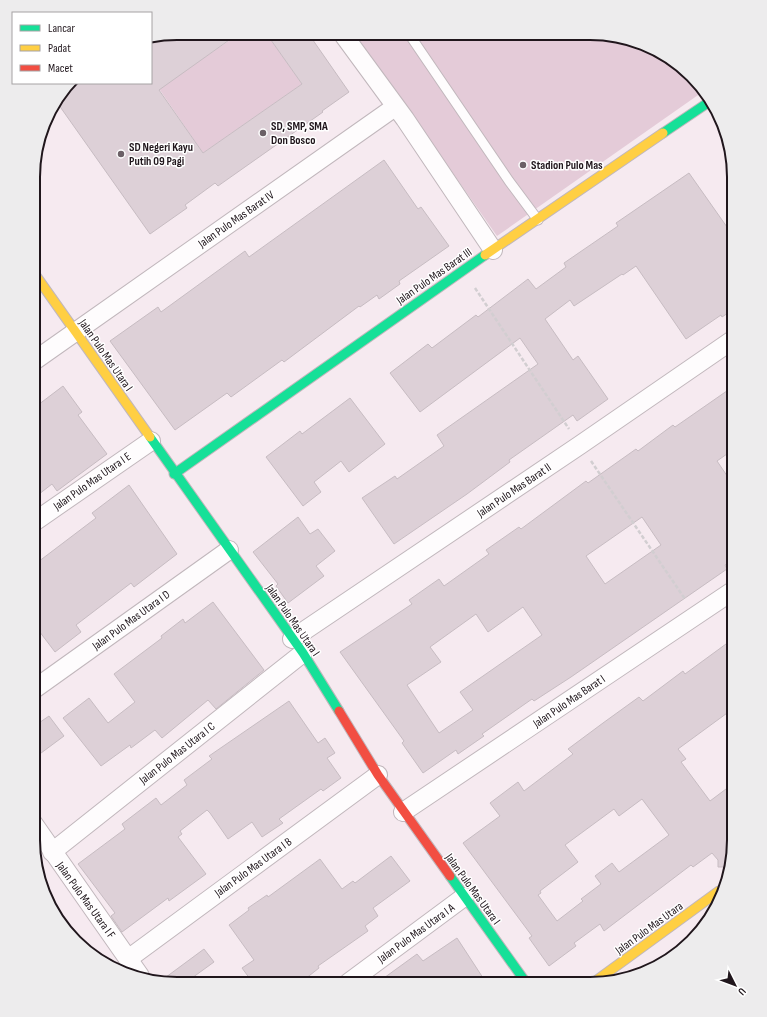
<svg xmlns="http://www.w3.org/2000/svg" width="767" height="1017" font-family="'Sofia Sans Condensed',sans-serif">
<style>
.green{fill:#e4cbd8}
.building{fill:#ddd0d7;stroke:#c7bcc2;fill-rule:evenodd}
.lines{fill:none;stroke-linecap:round;stroke-linejoin:round}
.lane-casing{stroke:#c1b7bc;stroke-width:11}
.street-casing{stroke:#c1b7bc;stroke-width:20}
.fast-casing{stroke:#c1b7bc;stroke-width:11}
.slow-casing{stroke:#c1b7bc;stroke-width:11}
.jam-casing{stroke:#c1b7bc;stroke-width:11}
.path{stroke:#d2ced1;stroke-width:2.5;stroke-dasharray:4 2;stroke-linecap:butt}
.lane{stroke:#fefcfd;stroke-width:9}
.street{stroke:#fefcfd;stroke-width:18}
.fast{stroke:#16e098;stroke-width:9}
.slow{stroke:#ffcf43;stroke-width:9}
.jam{stroke:#f24e42;stroke-width:9}
.poi-dot{fill:#6b6066;stroke:#fff;stroke-width:1.5}
.labels{text-anchor:middle;stroke-width:3;stroke-linejoin:round;paint-order:stroke}
.poi-label{font-size:12px;font-weight:bold;fill:#20161c;stroke:#fff;text-anchor:start}
.street-label{font-size:12px;fill:#20161c;stroke:#fff}
.rim{fill:none;stroke:#20161c;stroke-width:2}
</style>
<rect width="100%" height="100%" fill="#f6eaf0"/>
<g class="green">
<path d="M230,33H266L302,84L203,153L151,77L183,72L233,38Z"/>
<path d="M355,34H609L670,57L701,93L497,236Z"/>
</g>
<g class="building">
<path d="M177,33H239L159,90L203,153L302,84L266,33H308L349,92L322,111L323,112L218,186L215,183L185,205L187,208L150,234L56,101L66,88L74,83H151V37Z"/>
<path d="M384,160L418,209L421,207L449,246L399,281L400,284L379,299L377,295L360,307L359,306L284,362L282,360L231,397L227,393L175,430L110,341L158,307L161,312L245,251L249,257Z"/>
<path d="M689,173L734,237V309L722,317L721,315L686,339L636,266L623,275L622,274L574,306L570,300L545,319L573,360L578,356L608,399L577,421L573,415L509,460L510,462L467,494L394,544L362,498L395,476L397,479L444,446L437,435L538,364L520,338L420,412L390,373L428,344L432,348L476,315L478,317L528,279L536,289L566,267L564,263L618,226L616,223Z"/>
<path d="M63,386L82,412L78,415L107,454L57,491L52,484L34,498V408Z"/>
<path d="M734,386V449L717,461L734,486V558L725,565L727,569L571,677L534,701L532,699L482,734L484,736L458,754L456,750L423,773L402,743L404,741L340,652L412,604L409,600L439,579L444,586L489,554L486,550L519,527L521,529L586,481L588,483L636,449L638,451L673,425L675,427ZM642,517L661,545L605,584L586,556ZM523,607L542,635L460,692L473,710L439,733L407,685L441,662L430,647L476,614L488,632Z"/>
<path d="M350,398L385,444L349,472L341,461L314,482L321,492L303,506L266,457L300,431L302,434Z"/>
<path d="M129,485L177,554L134,587L131,583L76,625L81,632L55,652L33,623L34,565L96,518L92,513Z"/>
<path d="M298,517L310,534L318,529L335,551L316,566L324,576L288,603L276,586L278,584L253,552Z"/>
<path d="M213,602L264,670L216,709L208,700L162,738L155,730L131,748L130,745L101,766L63,718L89,698L108,723L135,702L114,674L162,638L161,636L183,619L185,623Z"/>
<path d="M726,644L734,655V708L678,749L686,759L681,762L710,801L734,783V849L726,871L723,867H718V860L712,853L693,867L691,865L604,931L600,924L574,943L576,946L549,966L529,938L532,936L463,843L500,816L490,803L518,782L524,791L573,754L568,749L603,723L639,697L643,701L683,671L685,674ZM642,799L669,835L619,872L612,863L595,876L601,884L581,899L583,901L557,921L538,895L541,893L540,891L578,862L565,845L614,809L619,816Z"/>
<path d="M289,701L318,743L325,738L335,753L327,758L341,778L323,791L321,789L279,819L283,823L262,837L252,822L228,839L210,813L207,810L180,831L182,834L178,837L206,874L169,901L168,898L122,932L111,916L115,913L78,864L125,829L122,824L156,798L161,805L187,785L184,780L212,759L209,756Z"/>
<path d="M49,716L64,736L33,759V727Z"/>
<path d="M391,856L410,881L373,908L378,916L365,926L368,931L318,966L319,968L300,983H253L242,968L254,960L229,925L249,910L248,908L267,895L268,897L320,859L342,889L353,881L355,883Z"/>
<path d="M457,938L487,984L377,983L417,954L423,961Z"/>
<path d="M204,949L214,962L185,983H158Z"/>
</g>
<g class="lines">
<defs>
<path id="lane" d="M409,34L509,181L538,220"/>
<g id="street">
<path d="M342,33L405,119L493,250"/>
<path d="M34,361L395,107"/>
<path d="M34,522L151,441"/>
<path d="M292,639L580,445L734,339"/>
<path d="M33,690L229,550"/>
<path d="M403,812L734,590"/>
<path d="M33,823L140,976"/>
<path d="M52,852L303,653"/>
<path d="M128,959L378,775"/>
<path d="M348,983L464,897"/>
</g>
<g id="fast">
<path d="M663,133L709,102"/>
<path d="M150,437L303,653L339,711"/>
<path d="M174,474L485,255"/>
<path d="M450,876L527,984"/>
</g>
<g id="slow">
<path d="M485,255L663,133"/>
<path d="M34,273L150,437"/>
<path d="M593,983L719,891"/>
</g>
<path id="jam" d="M339,711L378,775L450,876"/>
</defs>
<use href="#lane" class="lane-casing"/>
<use href="#street" class="street-casing"/>
<use href="#fast" class="fast-casing"/>
<use href="#slow" class="slow-casing"/>
<use href="#jam" class="jam-casing"/>
<g class="path">
<path d="M475,288L569,429"/>
<path d="M591,461L685,599"/>
</g>
<use href="#lane" class="lane"/>
<use href="#street" class="street"/>
<use href="#fast" class="fast"/>
<use href="#slow" class="slow"/>
<use href="#jam" class="jam"/>
</g>
<g class="poi-dot">
<circle cx="263" cy="133" r="4"/>
<circle cx="121" cy="154" r="4"/>
<circle cx="523" cy="165" r="4"/>
</g>
<g class="labels">
<g class="poi-label">
<text x="271" y="130">SD, SMP, SMA<tspan x="271" dy="14">Don Bosco</tspan></text>
<text x="129" y="151">SD Negeri Kayu<tspan x="129" dy="14">Putih 09 Pagi</tspan></text>
<text x="531" y="169">Stadion Pulo Mas</text>
</g>
<g class="street-label">
<text transform="translate(236 219) rotate(-35)" y="4">Jalan Pulo Mas Barat IV</text>
<text transform="translate(434 276) rotate(-35)" y="4">Jalan Pulo Mas Barat III</text>
<text transform="translate(106 355) rotate(55)" y="4">Jalan Pulo Mas Utara I</text>
<text transform="translate(92 481) rotate(-35)" y="4">Jalan Pulo Mas Utara I E</text>
<text transform="translate(514 490) rotate(-34)" y="4">Jalan Pulo Mas Barat II</text>
<text transform="translate(131 620) rotate(-36)" y="4">Jalan Pulo Mas Utara I D</text>
<text transform="translate(293 620) rotate(55)" y="4">Jalan Pulo Mas Utara I</text>
<text transform="translate(569 701) rotate(-34)" y="4">Jalan Pulo Mas Barat I</text>
<text transform="translate(177 753) rotate(-38)" y="4">Jalan Pulo Mas Utara I C</text>
<text transform="translate(253 867) rotate(-36)" y="4">Jalan Pulo Mas Utara I B</text>
<text transform="translate(473 889) rotate(54)" y="4">Jalan Pulo Mas Utara I</text>
<text transform="translate(86 900) rotate(54)" y="4">Jalan Pulo Mas Utara I F</text>
<text transform="translate(649 928) rotate(-36)" y="4">Jalan Pulo Mas Utara</text>
<text transform="translate(416 933) rotate(-36)" y="4">Jalan Pulo Mas Utara I A</text>
</g>
</g>
<path d="M0 0H767V1017H0ZM177 40H590A137 137 0 0 1 727 177V840A137 137 0 0 1 590 977H177A137 137 0 0 1 40 840V177A137 137 0 0 1 177 40Z" fill="#edeced" fill-rule="evenodd"/>
<path class="rim" d="M177 40H590A137 137 0 0 1 727 177V840A137 137 0 0 1 590 977H177A137 137 0 0 1 40 840V177A137 137 0 0 1 177 40Z"/>
<rect x="12" y="12" width="140" height="72" fill="#ffffff" stroke="#a6a2a4"/>
<rect x="20" y="25" width="20" height="6" fill="#16e098" stroke="#a6a2a4"/>
<text x="48" y="32" font-size="12" fill="#20161c">Lancar</text>
<rect x="20" y="45" width="20" height="6" fill="#ffcf43" stroke="#a6a2a4"/>
<text x="48" y="52" font-size="12" fill="#20161c">Padat</text>
<rect x="20" y="65" width="20" height="6" fill="#f24e42" stroke="#a6a2a4"/>
<text x="48" y="72" font-size="12" fill="#20161c">Macet</text>
<g transform="translate(735 985) rotate(132)" stroke="#ffffff" stroke-width="3" paint-order="stroke">
<path d="M0-3L7 15L0 10L-7 15Z" fill="#20161c"/>
<text y="-6" font-size="11" font-weight="bold" text-anchor="middle" fill="#20161c">U</text>
</g>
</svg>
